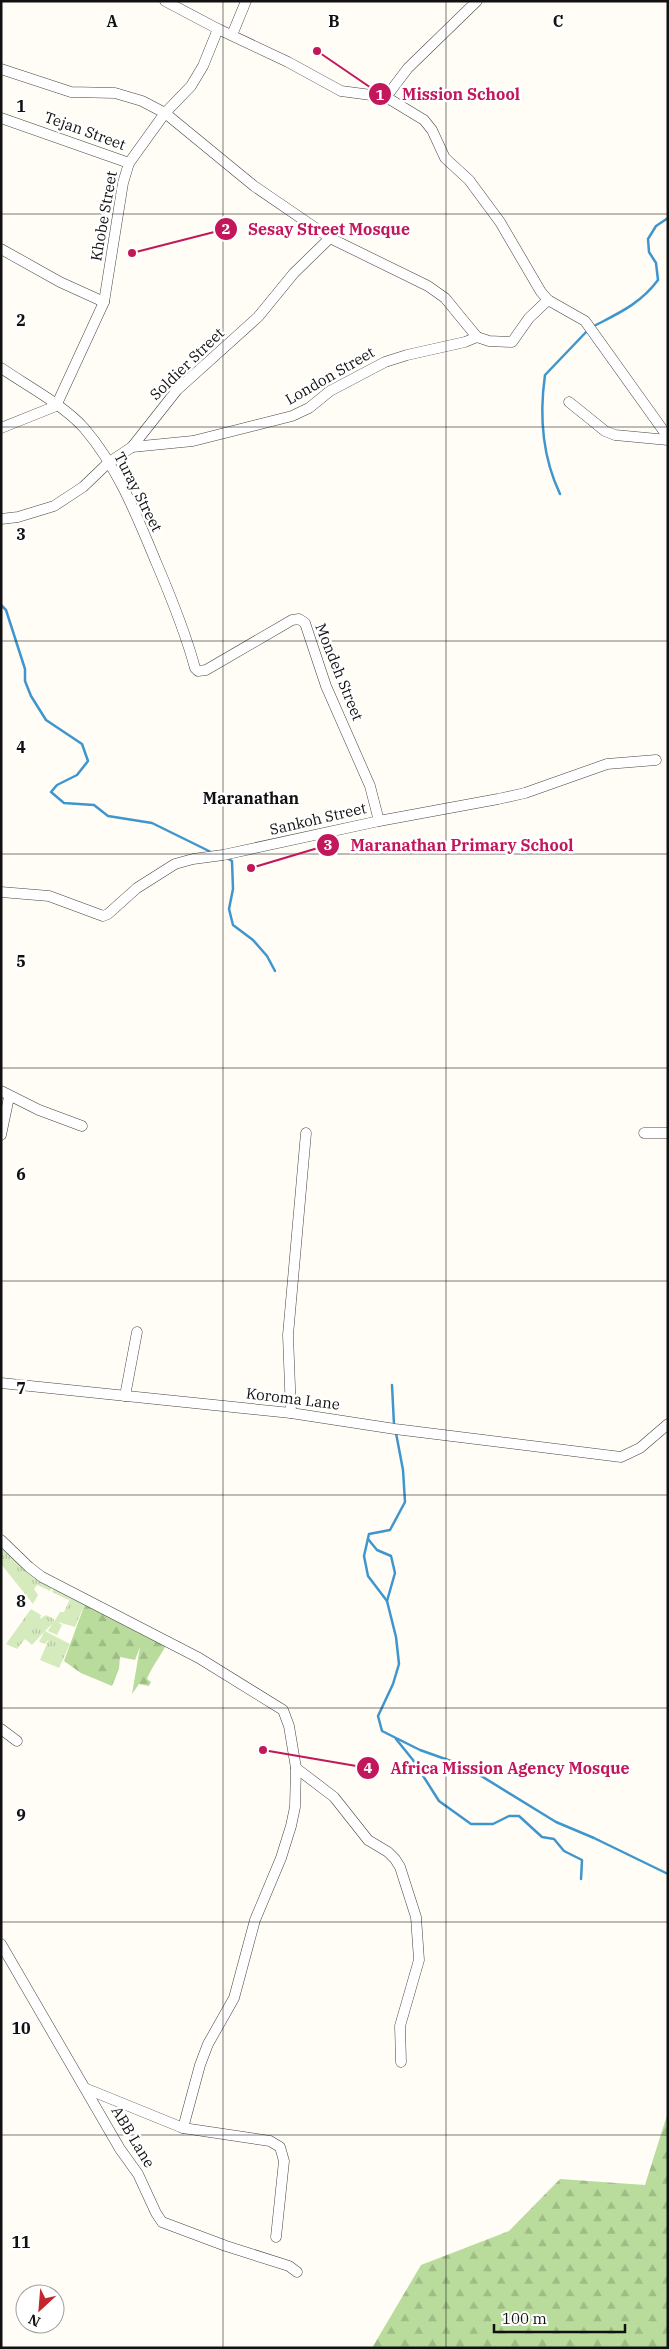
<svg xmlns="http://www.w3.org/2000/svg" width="669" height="2349" font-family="'IBM Plex Serif',serif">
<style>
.grass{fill:url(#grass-tufts)}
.forest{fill:url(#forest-firs)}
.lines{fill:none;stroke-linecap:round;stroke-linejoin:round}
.stream{stroke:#3f96cf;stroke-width:2.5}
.minor-casing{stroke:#444;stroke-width:11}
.minor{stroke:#fff;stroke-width:10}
.grid{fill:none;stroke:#111;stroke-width:1;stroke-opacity:0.55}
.labels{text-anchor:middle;stroke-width:5;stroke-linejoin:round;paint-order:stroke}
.street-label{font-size:15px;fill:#111;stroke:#fff}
.neighbourhood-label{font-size:16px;font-weight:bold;fill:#111;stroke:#fff}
.grid-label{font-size:16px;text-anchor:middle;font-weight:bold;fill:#111;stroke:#fff;stroke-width:5;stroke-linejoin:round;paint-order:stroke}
.leader{fill:none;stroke:#c2185b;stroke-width:2}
.callout-dot{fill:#c2185b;stroke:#fff;stroke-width:2}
.mark-label{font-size:15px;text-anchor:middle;font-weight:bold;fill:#fff}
.callout-label{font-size:16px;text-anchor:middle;font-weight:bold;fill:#c2185b;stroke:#fff;stroke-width:5;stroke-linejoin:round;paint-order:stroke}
</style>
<defs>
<pattern id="grass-tufts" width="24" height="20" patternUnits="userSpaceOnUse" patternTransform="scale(1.25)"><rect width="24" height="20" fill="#d5ebbd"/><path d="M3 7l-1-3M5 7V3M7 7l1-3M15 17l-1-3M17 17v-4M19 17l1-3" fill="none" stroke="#b6c8a1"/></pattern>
<pattern id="forest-firs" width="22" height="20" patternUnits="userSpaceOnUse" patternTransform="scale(1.25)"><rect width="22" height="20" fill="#b9dc9c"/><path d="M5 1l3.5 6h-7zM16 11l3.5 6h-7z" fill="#9ebc85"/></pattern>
</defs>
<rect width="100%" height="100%" fill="#fffdf5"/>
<g class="grass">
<path d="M1,1544L10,1556L53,1585L50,1591L37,1585L34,1589L38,1595L33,1604L1,1564Z"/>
<path d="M54,1585L86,1601L75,1627L58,1622L62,1625L57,1635L48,1631L52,1624L45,1631L70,1644L59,1668L40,1660L49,1639L45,1644L39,1642L44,1632L32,1645L25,1639L17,1649L6,1644L31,1609L41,1615L40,1619L46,1615L54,1619V1622L60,1612H64L71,1597L69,1600L52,1592Z"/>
</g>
<g class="forest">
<path d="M86,1601L167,1643C161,1656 152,1666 147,1679L151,1682L149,1686L139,1684L132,1694L140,1647L135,1660L120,1657L119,1669L112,1686L81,1673L64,1661Z"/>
<path d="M668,2112V2348H372L421,2265L509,2231L560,2179L645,2185Z"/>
</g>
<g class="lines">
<g class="stream">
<path d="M594,326C619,313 640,304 658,280L656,263L649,252L648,239L656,226L668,218"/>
<path d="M560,494C542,456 539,417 545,375L589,329"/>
<path d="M1,605L6,610L25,669V681L31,696L46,720L82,744L88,761L77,775L57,785L51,792L64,803L94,805L108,816L152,823L213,853"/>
<path d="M227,858L232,861L233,889L229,909L233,925L253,940L267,956L275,971"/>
<path d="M392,1385L394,1425"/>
<path d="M396,1433L403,1470L405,1502L390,1530L369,1534L364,1556L368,1576L387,1601L396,1637L399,1664L393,1684L378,1716L382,1731L420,1750L465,1766L556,1822L594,1838L668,1874"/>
<path d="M368,1539L377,1550L391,1556L395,1573L387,1601"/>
<path d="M396,1739L413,1760L439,1801L471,1824H493L509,1816H519L542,1837L554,1839L564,1851L582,1860L581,1879"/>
</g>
<defs>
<g id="minor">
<path d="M165,1L218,29L288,62L341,91L386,97L424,120L432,130L445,158L469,180L500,222L541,292L548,300L585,321L668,437"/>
<path d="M218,29L203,66L191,86L165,113L254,186L330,238L428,286L445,298L477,337"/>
<path d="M232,35L246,1"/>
<path d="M1,69L71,92L115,93L142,101L165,113L129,163L123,183L104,302L56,406L1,428"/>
<path d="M386,97L408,68L477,1"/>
<path d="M1,118L129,163"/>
<path d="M1,249L60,282L104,302"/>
<path d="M1,368C26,385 65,406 84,428C117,466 137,516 156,562C171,597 185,631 195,668L198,671L206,670L292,620L299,619L305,623L326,686L370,786L379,821"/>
<path d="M569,402L605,431L615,435L668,440"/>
<path d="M132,447L193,441L292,416L309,408L330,391L385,362L407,355L465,342L477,337L489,341L512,342L529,318L548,300"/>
<path d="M1,519L18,517L54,506L83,487L108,463L132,447L177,390L258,317L294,273L330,238"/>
<path d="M1,892L49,896L103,916L108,914L137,888L175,864L193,859L223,855L379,821L498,799L525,793L607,764L656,760"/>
<path d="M1,1091L39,1110L82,1126"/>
<path d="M644,1133H668"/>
<path d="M1,1135L9,1097"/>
<path d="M1,1383L291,1413L395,1429L621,1457L640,1448L668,1424"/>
<path d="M125,1396L137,1332"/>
<path d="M291,1413L288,1335L306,1133"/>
<path d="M1,1540L29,1567L42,1577L199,1658L283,1710L289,1726L296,1768L295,1807L291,1826L281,1858L255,1920L234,1998L208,2044L200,2065L183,2128"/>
<path d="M1,1729L17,1741"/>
<path d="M296,1768L334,1797L368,1840L388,1852L395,1859L400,1867L416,1917L419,1960L400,2026L401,2062"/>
<path d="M1,1944L120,2149L138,2174L156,2213L162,2222L226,2246L289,2266L297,2272"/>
<path d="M87,2089L183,2128L270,2141L280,2147L284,2161L276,2237"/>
</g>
</defs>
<use href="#minor" class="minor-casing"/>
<use href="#minor" class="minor"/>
</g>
<path class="grid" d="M223,1V2348M446,1V2348M1,214H668M1,427H668M1,641H668M1,854H668M1,1068H668M1,1281H668M1,1495H668M1,1708H668M1,1922H668M1,2135H668"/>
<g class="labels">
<g class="street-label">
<text transform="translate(85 131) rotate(20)" y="5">Tejan Street</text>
<text transform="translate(104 216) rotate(-80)" y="5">Khobe Street</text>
<text transform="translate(187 364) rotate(-44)" y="5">Soldier Street</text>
<text transform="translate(330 376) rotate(-30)" y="5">London Street</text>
<text transform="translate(138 492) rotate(63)" y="5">Turay Street</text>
<text transform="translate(339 672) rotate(68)" y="5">Mondeh Street</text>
<text transform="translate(318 819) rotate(-13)" y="5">Sankoh Street</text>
<text transform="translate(293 1399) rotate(7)" y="5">Koroma Lane</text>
<text transform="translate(133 2137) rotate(59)" y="5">ABB Lane</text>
</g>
<g class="neighbourhood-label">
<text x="251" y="804">Maranathan</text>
</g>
</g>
<g class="grid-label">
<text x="112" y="27">A</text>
<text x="334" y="27">B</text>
<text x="558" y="27">C</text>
<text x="21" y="112">1</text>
<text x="21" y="326">2</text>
<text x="21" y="540">3</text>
<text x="21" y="753">4</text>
<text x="21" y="967">5</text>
<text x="21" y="1180">6</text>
<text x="21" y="1394">7</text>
<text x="21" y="1607">8</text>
<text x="21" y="1821">9</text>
<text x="21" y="2034">10</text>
<text x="21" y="2248">11</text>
</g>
<path class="leader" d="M317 51L380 94M132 253L226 229M251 868L328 845M263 1750L368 1768"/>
<g class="callout-dot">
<circle cx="317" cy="51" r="5"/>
<circle cx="132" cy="253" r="5"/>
<circle cx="251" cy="868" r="5"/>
<circle cx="263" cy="1750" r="5"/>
<circle cx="380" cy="94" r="12"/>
<circle cx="226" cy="229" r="12"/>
<circle cx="328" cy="845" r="12"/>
<circle cx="368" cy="1768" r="12"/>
</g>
<g class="mark-label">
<text x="380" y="100">1</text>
<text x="226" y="234">2</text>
<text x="328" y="850">3</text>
<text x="368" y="1773">4</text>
</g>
<g class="callout-label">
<text x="461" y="100">Mission School</text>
<text x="329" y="235">Sesay Street Mosque</text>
<text x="462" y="851">Maranathan Primary School</text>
<text x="510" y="1774">Africa Mission Agency Mosque</text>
</g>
<rect width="669" height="2349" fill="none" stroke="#111111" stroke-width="5"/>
<g transform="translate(40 2309) rotate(206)"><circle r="24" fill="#ffffff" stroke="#a0a0a0"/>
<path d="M0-4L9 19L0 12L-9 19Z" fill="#c4262e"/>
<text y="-8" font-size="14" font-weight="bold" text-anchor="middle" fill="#111111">N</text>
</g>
<path d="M494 2324v8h131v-8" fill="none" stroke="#111111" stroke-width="2.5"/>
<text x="502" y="2324" font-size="15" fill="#111111" stroke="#ffffff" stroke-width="4" paint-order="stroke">100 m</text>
</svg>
